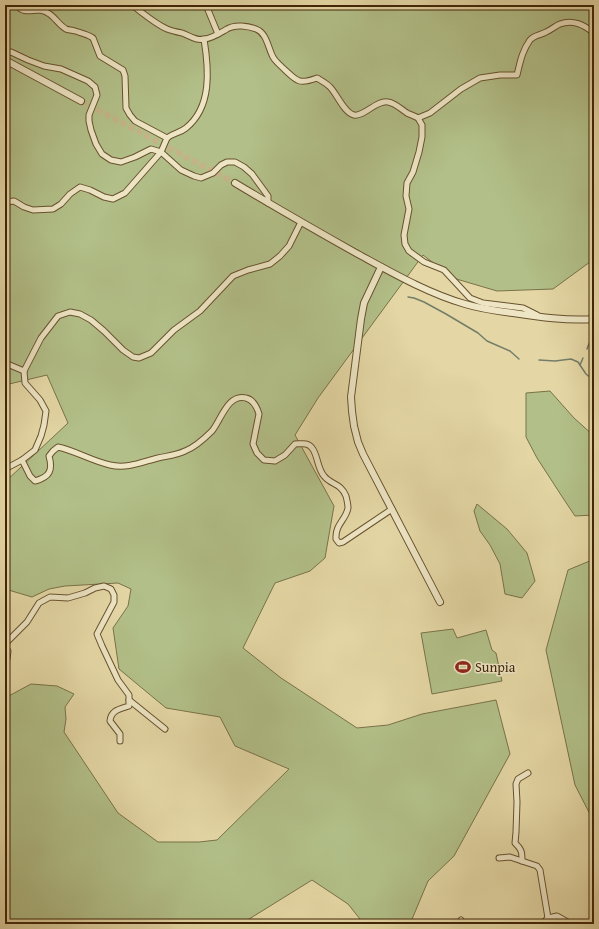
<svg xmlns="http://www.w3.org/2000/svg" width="599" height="929" font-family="'Gentium Book Plus',serif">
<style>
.green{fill:#b2bf88;stroke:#797248}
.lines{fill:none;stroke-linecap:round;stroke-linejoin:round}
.stream{stroke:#737e69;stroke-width:1.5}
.tertiary-tunnel{stroke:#c3b386;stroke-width:6;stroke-dasharray:6 3;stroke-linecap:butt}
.minor-casing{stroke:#69522f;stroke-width:7}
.tertiary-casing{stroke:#69522f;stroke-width:8}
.minor{stroke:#ede5c4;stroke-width:5}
.tertiary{stroke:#ede5c4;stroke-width:6}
.labels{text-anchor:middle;stroke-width:3;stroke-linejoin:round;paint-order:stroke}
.poi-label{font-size:14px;fill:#402508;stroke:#ede5c4;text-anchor:start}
</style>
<rect width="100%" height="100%" fill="#e4d7a5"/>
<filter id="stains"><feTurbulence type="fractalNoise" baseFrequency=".005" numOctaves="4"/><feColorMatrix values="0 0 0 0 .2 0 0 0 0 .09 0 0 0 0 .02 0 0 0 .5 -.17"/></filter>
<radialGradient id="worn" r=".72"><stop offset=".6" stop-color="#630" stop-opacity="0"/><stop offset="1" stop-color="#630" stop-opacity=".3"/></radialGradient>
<g class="green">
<path d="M5,5H594V259L553,289L497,291L453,278L423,255L318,398L295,435L334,506L325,558L310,571L275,583L243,648L281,678L357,728L388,725L422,714L496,700L510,754L454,856L428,881L410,924H364L348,904L312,880L241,924H13L5,919V698L31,684L57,686L74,694L65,707L66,719L64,732L118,813L158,842H199L217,840L289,769L235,746L220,717L166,708L119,669L113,628L128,606L131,589L118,583L65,586L49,589L32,597L5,589V482L68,423L47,375L5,385Z"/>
<path d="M550,391L574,418L594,436V515L575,516L561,495L537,458L526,437V393Z"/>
<path d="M477,504L507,529L527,553L535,581L522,598L505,594L500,564L490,545L480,531L474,511Z"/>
<path d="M592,560H594V822L575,785L546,650L568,570Z"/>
<path d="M453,629L457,638L486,630L492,650L496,653L502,681L432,694L421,633Z"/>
</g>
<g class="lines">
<g class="stream">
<path d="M408,297L414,298L424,302L446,314L478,333L487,341L510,351L519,359"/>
<path d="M587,349L588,346L594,333"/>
<path d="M539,360L555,361L571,359L578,362L586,374L592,379"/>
<path d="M580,365L583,358"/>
</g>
<path class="tertiary-tunnel" d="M81,101L235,183"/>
<defs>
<g id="minor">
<path d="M132,5C143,13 154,23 167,29C172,31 177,32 182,33C190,36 196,41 205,39C213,38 220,33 227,29C235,24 248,26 256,29C267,33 268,48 273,57C275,61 280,65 283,68C297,81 298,85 317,78C322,81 326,83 330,87C337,94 344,113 354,115C364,117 376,100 388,102C395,103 401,109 407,113C411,115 415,116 418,118L430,113L461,89L480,78L500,75H517C520,63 522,51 530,40C534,35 541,35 546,32C551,30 555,26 560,24C573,19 584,25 594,33"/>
<path d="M206,5L218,34"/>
<path d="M5,53L11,52L28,60L44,66L61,69L88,81L95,87L97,95L89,115V121L91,130L96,144L102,154L111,160L121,162L135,157L151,149L161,152L181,170L194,176L201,178L213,173L221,165L227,162H235L244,167L252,174L268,196V203"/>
<path d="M418,118L422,125V137L419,152L413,172L407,183L406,196L409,209L404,235L405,244L409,251L424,262L444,270L470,298L483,303L523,308L537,315"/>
<path d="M167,138C173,133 180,133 186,128C212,107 209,70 204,39"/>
<path d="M5,202L14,201L24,207L33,210L53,209L61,204L70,194L80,187L90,190L104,197L113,199L125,193L161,152L167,138L135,121L130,115L126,108L125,76L123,70L100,56L93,38C87,34 81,33 75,31C72,30 68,30 66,29C57,24 53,12 40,10C31,10 23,14 17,5"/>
<path d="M5,363L24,371"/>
<path d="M22,460L30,476L35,481C50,477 53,470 49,456L53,451L58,447C76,451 92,461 110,465C127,469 142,462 158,458C167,456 177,455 185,451C193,448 205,438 212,431C221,420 228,393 246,398C254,400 257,407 259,414L253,444L257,453L264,460L275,461L285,455L295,444C301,444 308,442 312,448C318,455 317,468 324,476C331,485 341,483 346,496C347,500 348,504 348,508C346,520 335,524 336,539L339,543L343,542L392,509"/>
<path d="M5,469L22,460L35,450L41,436L44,425L46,411L40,400L25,383L24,371L41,338L58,316L70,312L80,314L91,320L104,331L123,350L133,357L139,358L151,353L174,330L200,311L233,276L248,270L270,264L280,256L289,246L301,222"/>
<path d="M5,644L27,622L39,603L50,597L68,598L85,593L95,588L104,586L111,589L114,595V602L97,634L102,646L118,680L129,695V706C120,709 111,710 110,721L120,734V741"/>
<path d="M5,647L8,651L7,659L5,661"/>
<path d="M129,700L165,729"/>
<path d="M499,858L510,857L537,866L540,870L548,918L542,924"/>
<path d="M522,861C522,852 522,850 515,843L516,832L517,802L516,784L518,779L528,773"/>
<path d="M548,918L557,916L571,924"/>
<path d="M461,920L464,924"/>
</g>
<g id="tertiary">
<path d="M5,60L81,101"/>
<path d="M235,183C275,207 315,230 356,253C391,272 427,293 465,304C481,309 497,311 513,313C539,317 567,321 594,319"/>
<path d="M381,267L364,303L361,319L351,397L352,411L354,426L358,442L363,454L440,602"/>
</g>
</defs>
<use href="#minor" class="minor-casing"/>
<use href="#tertiary" class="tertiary-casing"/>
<use href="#minor" class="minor"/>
<use href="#tertiary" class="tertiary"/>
</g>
<defs>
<symbol id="stadium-bare" viewBox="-9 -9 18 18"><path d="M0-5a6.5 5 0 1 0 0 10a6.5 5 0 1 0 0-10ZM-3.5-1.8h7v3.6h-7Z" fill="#8f2418" stroke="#ede5c4" stroke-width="2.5" paint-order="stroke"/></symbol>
</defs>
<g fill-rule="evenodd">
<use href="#stadium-bare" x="452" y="656" width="22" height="22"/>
</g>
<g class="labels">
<g class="poi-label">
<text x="475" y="672">Sunpia</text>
</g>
</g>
<rect width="599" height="929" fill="none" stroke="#e4d7a5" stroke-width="20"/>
<rect x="6" y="6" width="587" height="917" fill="none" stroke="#402508" stroke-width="2"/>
<rect x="10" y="10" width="579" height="909" fill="none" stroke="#402508"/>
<rect width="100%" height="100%" filter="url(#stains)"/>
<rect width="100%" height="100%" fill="url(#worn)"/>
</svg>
